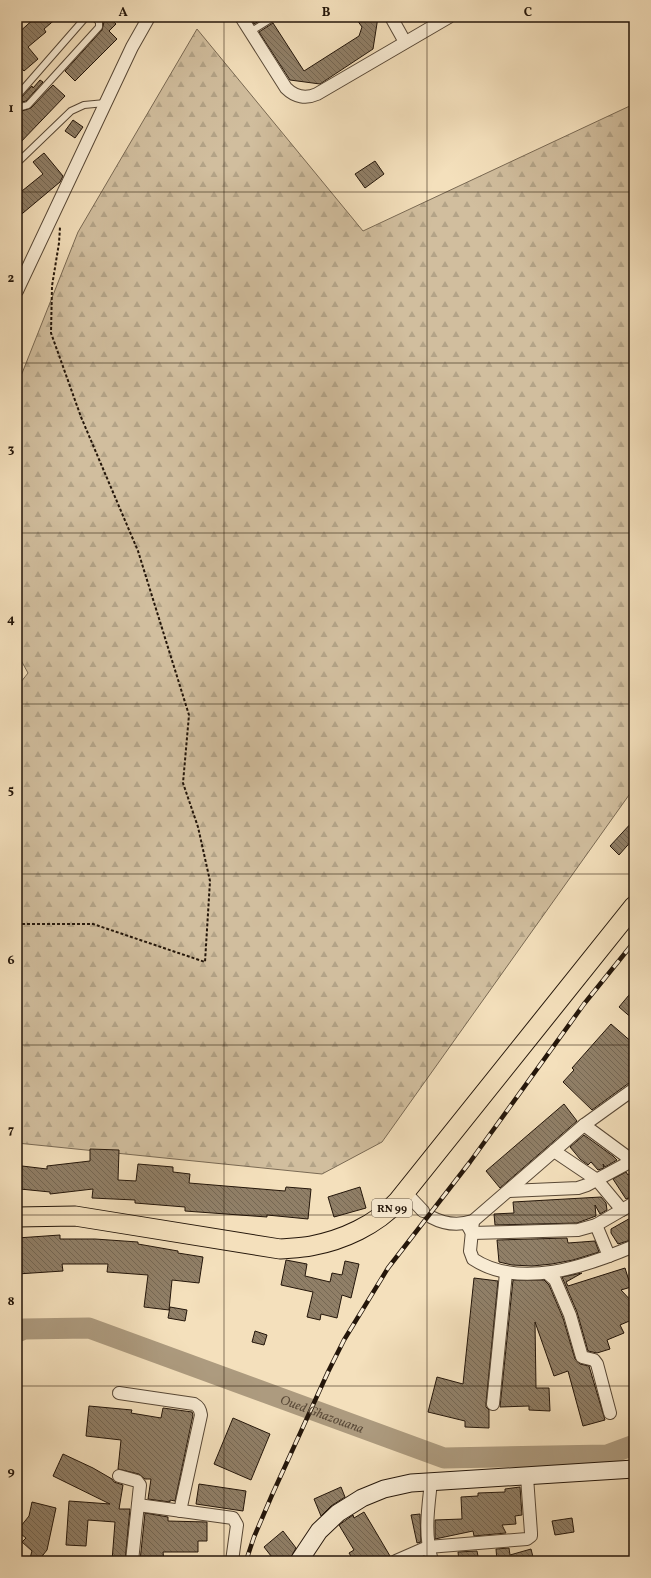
<svg xmlns="http://www.w3.org/2000/svg" width="651" height="1578" font-family="Vollkorn,serif">
<style>
.forest{fill:url(#forest-firs);stroke:#7a6a54}
.lines{fill:none;stroke-linecap:round;stroke-linejoin:round}
.river{stroke:#ad9b7f;stroke-width:21}
.building{fill:url(#building-back-hatch);stroke:#24160a}
.service-casing{stroke:#584836;stroke-width:8}
.minor-casing{stroke:#584836;stroke-width:14}
.secondary-casing{stroke:#24160a;stroke-width:19}
.primary-casing{stroke:#24160a;stroke-width:21}
.path{stroke:#24160a;stroke-width:2;stroke-dasharray:3 2;stroke-linecap:butt}
.service{stroke:#f8ebd3;stroke-width:6}
.minor{stroke:#f8ebd3;stroke-width:12}
.secondary{stroke:#f8ebd3;stroke-width:17}
.primary{stroke:#f4e0bc;stroke-width:19}
.rail-casing{stroke:#24160a;stroke-width:4.5}
.rail{stroke:#f8ebd3;stroke-width:3;stroke-dasharray:9;stroke-linecap:butt}
.grid{fill:none;stroke:#24160a;stroke-width:1;stroke-opacity:0.55}
.labels{text-anchor:middle;stroke-width:3;stroke-linejoin:round;paint-order:stroke}
.shield{fill:#f8ebd3;stroke:#645646;stroke-width:1}
.shield-label{font-size:11px;font-weight:bold;fill:#24160a}
.water-label{font-size:13px;font-style:italic;fill:#5b4b39;stroke:#f8ebd3}
.neatline{fill:none;stroke:#24160a;stroke-width:1.5}
.grid-label{font-size:13px;text-anchor:middle;font-weight:bold;fill:#24160a}
</style>
<defs>
<pattern id="forest-firs" width="22" height="20" patternUnits="userSpaceOnUse"><rect width="22" height="20" fill="#d1be9e"/><path d="M5 1l3.5 6h-7zM16 11l3.5 6h-7z" fill="#b3a387"/></pattern>
<pattern id="building-back-hatch" width="6" height="6" patternUnits="userSpaceOnUse"><rect width="6" height="6" fill="#907f67"/><path d="M-1 5l2 2M0 0l6 6M5-1l2 2" fill="none" stroke="#756753"/></pattern>
</defs>
<rect width="100%" height="100%" fill="#f4e0bc"/>
<filter id="stains"><feTurbulence type="fractalNoise" baseFrequency=".005" numOctaves="4"/><feColorMatrix values="0 0 0 0 .2 0 0 0 0 .09 0 0 0 0 .02 0 0 0 .5 -.17"/></filter>
<radialGradient id="worn" r=".72"><stop offset=".6" stop-color="#630" stop-opacity="0"/><stop offset="1" stop-color="#630" stop-opacity=".3"/></radialGradient>
<path class="forest" d="M197,29L363,231L634,104V788L382,1142L322,1174L17,1143V687L28,673L17,653V386L78,232Z"/>
<g class="lines">
<path class="river" id="s1" d="M17,1332L24,1329L89,1328L444,1458L607,1455L634,1445"/>
</g>
<g class="building">
<path d="M36,17H58L44,29L46,32L28,47L38,59L24,71L17,63V34Z"/>
<path d="M100,17H109L116,24L109,31L117,39L75,81L65,71L102,30L104,22Z"/>
<path d="M250,17H266L254,24Z"/>
<path d="M355,17H378L373,49L320,84L290,80L259,32L273,23L304,71L359,36L362,27Z"/>
<path d="M40,80L43,82L26,101L22,102L19,100L32,86L33,88Z"/>
<path d="M53,85L65,96L17,146V110L22,111L31,108Z"/>
<path d="M73,120L83,127L75,138L65,131Z"/>
<path d="M44,153L63,176L60,182L17,218V195L43,174L33,162Z"/>
<path d="M375,161L384,174L365,188L355,174Z"/>
<path d="M634,820V838L619,855L610,846Z"/>
<path d="M634,989V1020L619,1007Z"/>
<path d="M611,1024L634,1044V1078L629,1083L592,1110L563,1082L574,1070L572,1068Z"/>
<path d="M564,1104L577,1121L500,1188L486,1171Z"/>
<path d="M584,1135L613,1156L617,1160L605,1167L603,1164L604,1168L598,1170L591,1162L588,1165L580,1159L570,1147Z"/>
<path d="M90,1149L119,1150L118,1180L136,1181L138,1164L173,1167V1172L190,1174L189,1183L285,1191L286,1187L311,1189L308,1219L267,1215V1217L185,1211V1207L135,1203V1200L92,1198L93,1189L50,1194V1192L20,1189L22,1166L47,1169V1166L90,1161Z"/>
<path d="M634,1171V1196L626,1199L613,1179L626,1172L628,1175Z"/>
<path d="M360,1187L366,1208L334,1217L328,1197Z"/>
<path d="M601,1197L606,1203L607,1210L600,1214L595,1205L596,1216L577,1223L495,1225L494,1214L514,1213L513,1202Z"/>
<path d="M634,1216V1239L618,1244L611,1233V1229Z"/>
<path d="M60,1235V1239H95L138,1242V1244L178,1251V1253L203,1257L199,1283L172,1280L169,1310L144,1307L148,1275L107,1272L108,1264H62L63,1271L17,1274V1238Z"/>
<path d="M567,1238L568,1243L595,1241L599,1252L573,1260L552,1264L532,1266L512,1265L499,1262L497,1240Z"/>
<path d="M286,1260L307,1264L305,1276L330,1282L332,1273L342,1275L345,1261L359,1264L351,1298L342,1295L337,1318L321,1314L320,1320L307,1317L313,1292L281,1285Z"/>
<path d="M625,1268L631,1287L621,1290L634,1304V1319L620,1325L624,1333L607,1340L610,1349L597,1353L588,1351L577,1312L562,1277L582,1273L566,1282L568,1286Z"/>
<path d="M474,1278L498,1281L486,1403V1407L489,1410V1428L465,1427V1421L428,1412L437,1377L463,1384Z"/>
<path d="M513,1280H544L549,1285L563,1318L575,1359L580,1364L589,1366L605,1420L583,1426L568,1371L554,1376L535,1322L536,1388H549L550,1411L529,1410V1406L500,1407Z"/>
<path d="M170,1307L187,1310L185,1321L168,1318Z"/>
<path d="M255,1331L267,1335L264,1345L252,1342Z"/>
<path d="M89,1406L132,1410L131,1413L161,1418L163,1408L192,1412L193,1415L175,1501L170,1500V1502L148,1499L151,1479H145L139,1474L118,1469L121,1440L86,1436Z"/>
<path d="M233,1418L270,1434L251,1480L214,1464Z"/>
<path d="M63,1454L93,1468L112,1479L114,1482L123,1485L119,1509H130L125,1561H112L115,1522L88,1520L86,1546L66,1545L69,1501L110,1504L53,1476Z"/>
<path d="M199,1484L246,1491L243,1511L196,1504Z"/>
<path d="M341,1487L345,1497L331,1506L321,1516L314,1499Z"/>
<path d="M520,1487L522,1515L515,1516L516,1524L502,1525L506,1533L474,1536L473,1531L435,1539V1520L462,1519L461,1497L478,1496V1493L505,1492V1489Z"/>
<path d="M32,1502L56,1508L47,1550L39,1560L30,1558L32,1551L22,1542L26,1538L17,1531L29,1516Z"/>
<path d="M364,1512L390,1556L389,1561H354L349,1553L354,1550L339,1525L353,1515L354,1518Z"/>
<path d="M145,1513L168,1517V1521L207,1522V1541H198V1552H163L164,1561H140Z"/>
<path d="M420,1514L421,1542L417,1543L411,1515Z"/>
<path d="M572,1518L574,1532L555,1535L552,1521Z"/>
<path d="M283,1531L296,1548L289,1561H275L264,1547Z"/>
<path d="M509,1548L510,1555L531,1549L534,1561H497L496,1549Z"/>
<path d="M477,1551L479,1561H459L458,1552Z"/>
</g>
<g class="lines">
<defs>
<g id="service">
<path d="M250,32L274,17"/>
<path d="M17,96L86,17"/>
<path d="M17,104L21,107L28,105L99,27V22L94,17"/>
<path d="M17,163L71,111L84,105L105,103"/>
</g>
<g id="minor">
<path d="M241,17L286,88C295,97 306,99 317,94L449,17"/>
<path d="M391,17L405,42"/>
<path d="M17,291L132,47L149,17"/>
<path d="M554,1151L597,1180L622,1210"/>
<path d="M509,1191L578,1188L587,1185L626,1164L627,1161L626,1156L584,1125"/>
<path d="M405,1192L423,1211"/>
<path d="M431,1217C444,1224 458,1226 473,1221L584,1125L634,1089"/>
<path d="M473,1221L470,1251L473,1259C520,1290 587,1266 634,1246"/>
<path d="M596,1225L609,1256"/>
<path d="M468,1226L472,1233L578,1230L596,1225L634,1203"/>
<path d="M547,1273L555,1280L570,1315L582,1357L594,1360L597,1364L610,1413"/>
<path d="M119,1393L194,1404C199,1407 200,1409 201,1415L180,1511"/>
<path d="M493,1404L506,1273"/>
<path d="M119,1476L137,1481L140,1485L132,1561"/>
<path d="M431,1482C428,1509 424,1534 432,1561"/>
<path d="M138,1505L233,1518L237,1525L232,1561"/>
<path d="M396,1561L428,1547L527,1539L531,1536V1533L527,1477"/>
</g>
<path id="secondary" d="M299,1561L319,1531L338,1513L362,1498L384,1489L411,1483L634,1469"/>
<path id="primary" d="M17,1217L75,1216L280,1249C290,1248 301,1248 311,1246C343,1240 376,1225 398,1201L634,906"/>
</defs>
<use href="#service" class="service-casing"/>
<use href="#minor" class="minor-casing"/>
<use href="#secondary" class="secondary-casing"/>
<use href="#primary" class="primary-casing"/>
<path class="path" d="M17,924H93L205,962L210,881L198,827L183,783L189,715L138,551L81,417L51,333L52,286L59,243L60,227"/>
<use href="#service" class="service"/>
<use href="#minor" class="minor"/>
<use href="#secondary" class="secondary"/>
<use href="#primary" class="primary"/>
<defs>
<path id="rail" d="M246,1561L254,1537L272,1495L328,1372L344,1340L388,1268L470,1162L584,1004L634,942"/>
</defs>
<use href="#rail" class="rail-casing"/>
<use href="#rail" class="rail"/>
</g>
<path class="grid" d="M224,17V1561M427,17V1561M17,192H634M17,363H634M17,533H634M17,704H634M17,874H634M17,1045H634M17,1215H634M17,1386H634"/>
<g class="labels">
<rect class="shield" x="372" y="1199" width="40" height="18" rx="3"/>
<g class="shield-label">
<text x="392" y="1212">RN 99</text>
</g>
<g class="water-label">
<text dy="5" stroke="none"><textPath href="#s1" startOffset="321">Oued Ghazouana</textPath></text>
</g>
</g>
<rect width="651" height="1578" fill="none" stroke="#f4e0bc" stroke-width="44"/>
<rect x="22" y="22" width="607" height="1534" class="neatline"/>
<g class="grid-label">
<text x="123" y="16">A</text>
<text x="326" y="16">B</text>
<text x="528" y="16">C</text>
<text x="11" y="112">1</text>
<text x="11" y="282">2</text>
<text x="11" y="453">3</text>
<text x="11" y="623">4</text>
<text x="11" y="794">5</text>
<text x="11" y="964">6</text>
<text x="11" y="1134">7</text>
<text x="11" y="1305">8</text>
<text x="11" y="1475">9</text>
</g>
<rect width="100%" height="100%" filter="url(#stains)"/>
<rect width="100%" height="100%" fill="url(#worn)"/>
</svg>
